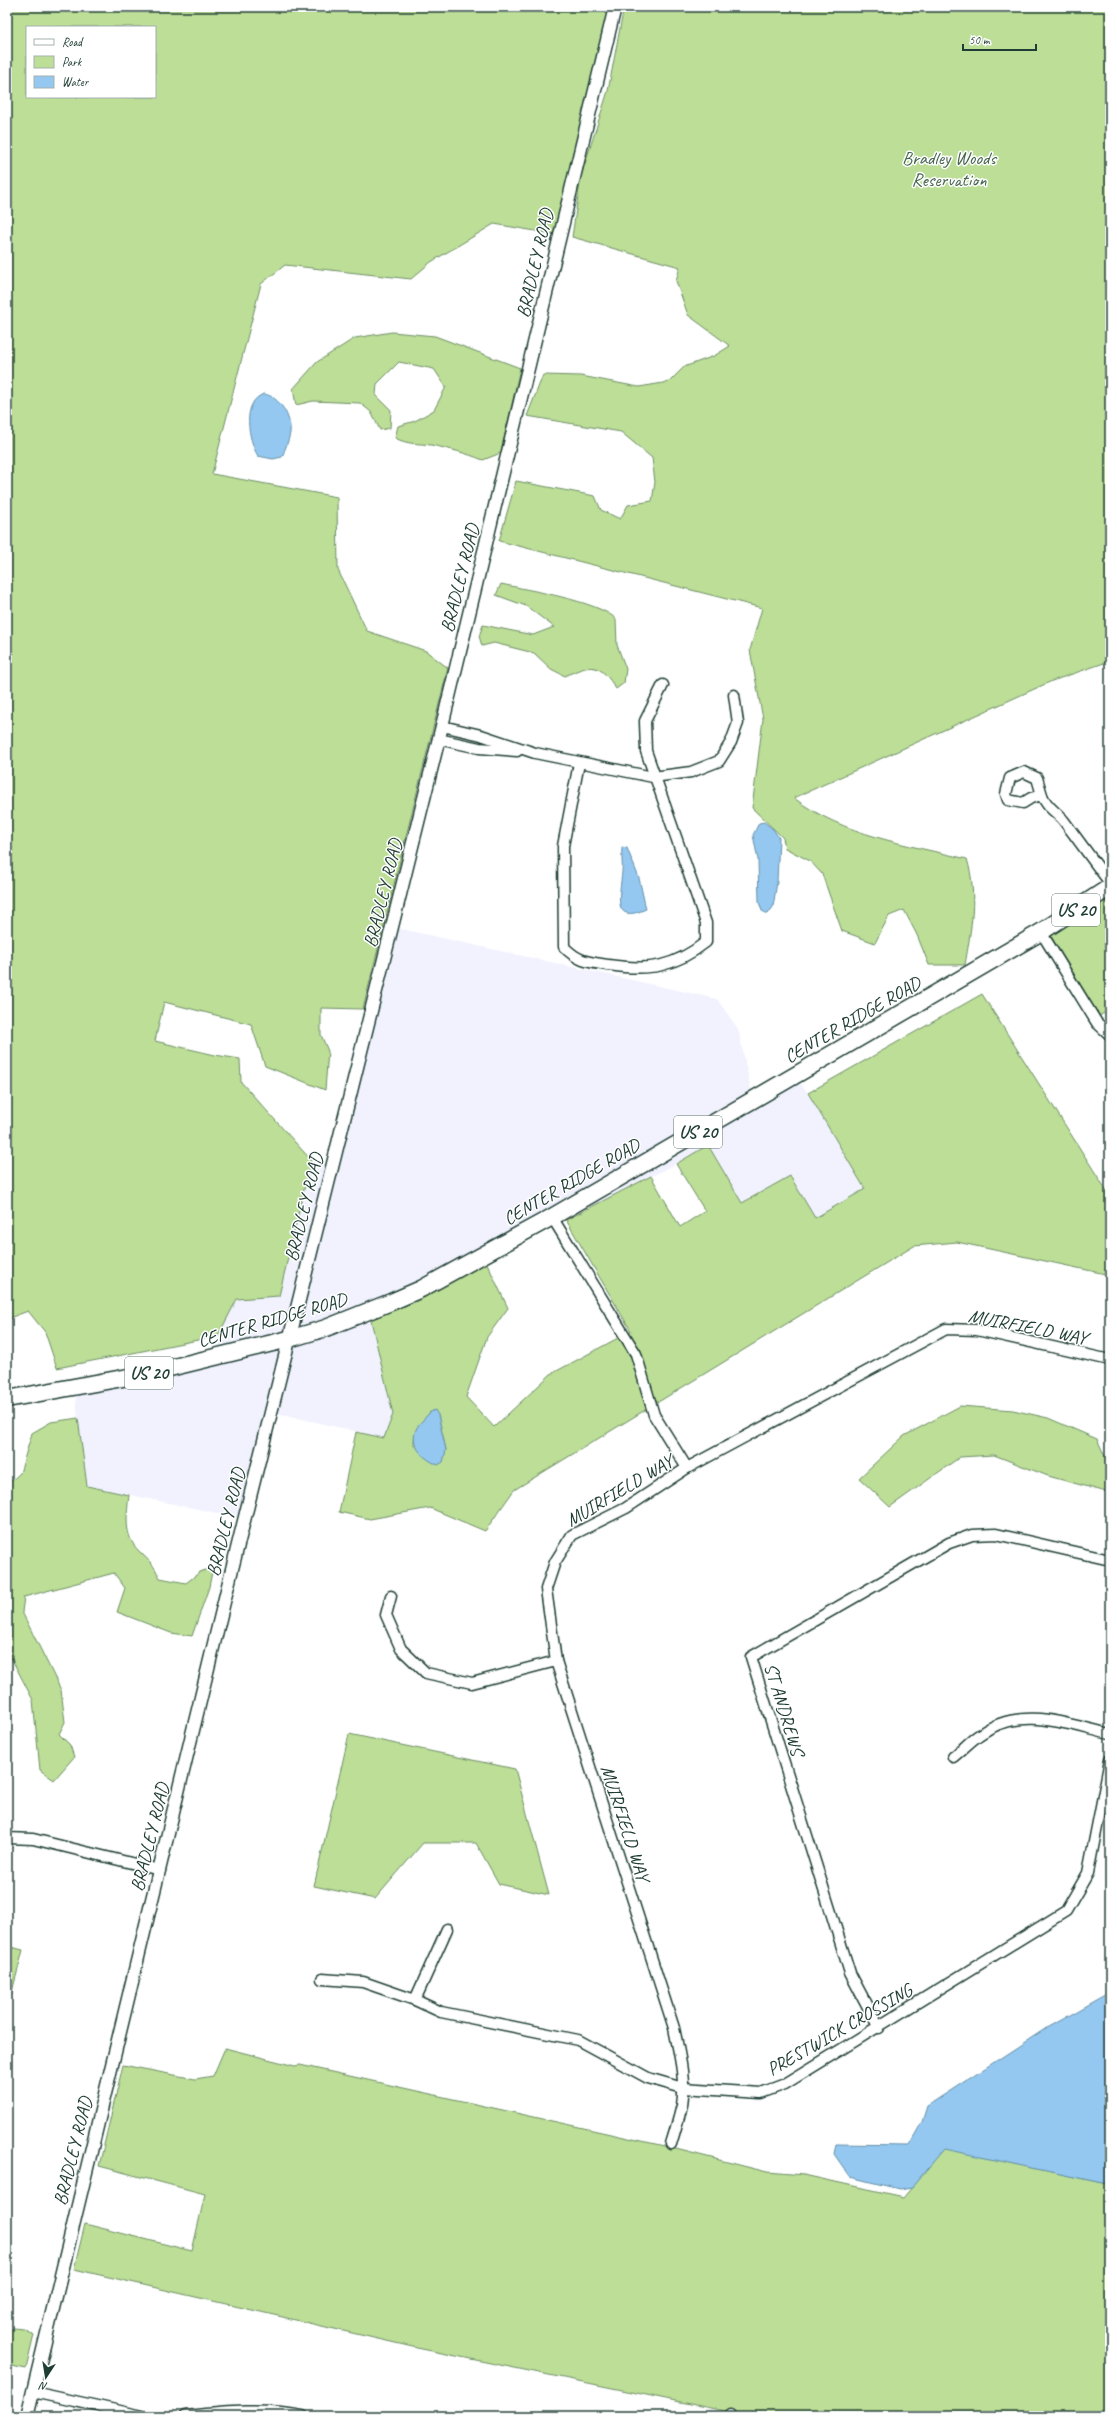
<svg xmlns="http://www.w3.org/2000/svg" width="1117" height="2423" font-family="Caveat,sans-serif">
<style>
.built{fill:#f1f2fe}
.green{fill:#bcde97;stroke:#6e8e66;fill-rule:evenodd}
.water{fill:#94c8f1;stroke:#6590a5}
.lines{fill:none;stroke-linecap:round;stroke-linejoin:round}
.minor-casing{stroke:#1f3d34;stroke-width:13}
.tertiary-casing{stroke:#1f3d34;stroke-width:15}
.primary-casing{stroke:#1f3d34;stroke-width:19}
.minor{stroke:#fff;stroke-width:10}
.tertiary{stroke:#fff;stroke-width:12}
.primary{stroke:#fff;stroke-width:16}
.labels{text-anchor:middle;stroke-width:3;stroke-linejoin:round;paint-order:stroke}
.shield{fill:#fff;stroke:#627771;stroke-width:1}
.shield-label{font-size:18px;font-weight:bold;fill:#1f3d34}
.park-label{font-size:19px;fill:#46654d;stroke:#fff}
.street-label{font-size:19px;fill:#1f3d34;stroke:#fff}
</style>
<rect width="100%" height="100%" fill="#fff"/>
<filter id="ink" filterUnits="userSpaceOnUse"><feTurbulence type="fractalNoise" baseFrequency=".025" numOctaves="2"/><feDisplacementMap in="SourceGraphic" scale="8" xChannelSelector="R" yChannelSelector="G"/><feConvolveMatrix kernelMatrix="1 2 1 2 8 2 1 2 1" color-interpolation-filters="sRGB"/></filter>
<g filter="url(#ink)">
<path class="built" d="M397,928L717,999L738,1029L752,1094L791,1072L808,1093L865,1190L814,1218L742,1203L708,1145L676,1164L370,1317L393,1413L385,1438L276,1413L250,1520L87,1486L75,1394L220,1360L218,1336L237,1299L279,1296L311,1160L338,1166Z"/>
<g class="green">
<path d="M7,7H615L559,235L494,224L431,262L411,279L285,265L261,284L212,474L337,497L338,570L367,631L426,651L448,668L363,1009L321,1008V1035L328,1051L325,1090L265,1066L251,1024L164,1002L155,1041L215,1055L240,1059L241,1082L311,1160L279,1296L237,1299L218,1336L57,1368L45,1332L28,1311L12,1317L7,1325ZM27,27H155V97H27Z"/>
<path d="M624,7H1110V661L1052,681L794,798C842,835 909,845 967,859C978,895 971,929 965,965H929L917,935L904,910L889,916L875,943L842,931L822,874L810,861L785,848L783,838L752,808L763,719L750,650L762,608L499,541L516,481L595,496L601,510L620,519L628,505L652,501L655,482L652,458L621,432L527,416L543,375L581,376L639,387L669,382L684,367L714,356L730,346L688,315L676,281L680,267L572,237L581,176L608,91Z"/>
<path d="M392,332L435,336L520,368L501,453L483,460C466,453 450,449 431,445C417,443 409,445 395,438L398,426L415,421L434,410L446,387L434,369L399,362L377,384L376,395L391,410L390,428L380,430L371,412L360,403L313,401L296,405L293,389L317,362L355,338Z"/>
<path d="M501,584C528,590 598,601 616,619L617,645L626,669L624,683L616,689C600,663 592,663 565,676L551,669L534,653L494,643L482,646L479,636L483,625L533,635L554,627L526,606L496,595Z"/>
<path d="M1110,894V1010L1099,1016L1049,933Z"/>
<path d="M982,994L1110,1196V1275L957,1242L914,1246L514,1490L485,1531L430,1508L370,1519L339,1512L356,1432L384,1438L393,1414L370,1316L485,1259L508,1308L487,1337L466,1397L494,1427L551,1374L631,1331L566,1220L651,1176L680,1227L705,1211L676,1164L708,1145L742,1203L790,1176L815,1218L865,1189L808,1093ZM430,1412L438,1415L446,1450L414,1446C413,1430 421,1424 430,1412Z"/>
<path d="M960,1406L1013,1410L1048,1418L1097,1439L1108,1463L1110,1493L1048,1476L994,1455L960,1457L890,1507L859,1478L904,1436Z"/>
<path d="M78,1418L87,1486L129,1495C127,1514 123,1536 139,1551C151,1563 152,1562 160,1578L186,1583L200,1572L213,1567L209,1587L192,1636L171,1633L117,1612L125,1588L114,1573L24,1597L22,1612L61,1690L65,1722L59,1734L70,1745L74,1757L54,1780L40,1770L33,1700L7,1650V1485L20,1473L32,1433L51,1422Z"/>
<path d="M349,1734L515,1769L549,1895L499,1884L476,1843H423L375,1899L314,1886Z"/>
<path d="M7,1946L23,1950L7,2011Z"/>
<path d="M225,2048L295,2066L300,2065L660,2145L767,2172L804,2175L903,2197L944,2148L1108,2184L1110,2176V2416H749L417,2348L74,2269L85,2224L192,2251L205,2194L99,2166L123,2065L195,2079L213,2076Z"/>
<path d="M13,2328L24,2329L34,2335L26,2369L7,2365V2334Z"/>
</g>
<g class="water">
<path d="M264,394C279,396 292,417 290,433C289,440 285,449 282,457L273,459L258,456C248,440 241,401 264,394Z"/>
<path d="M764,822L773,829L779,838L777,882L773,907L768,914L762,911L759,902L758,860L753,835L759,823Z"/>
<path d="M622,847L627,848L639,878L646,909C611,925 620,895 622,872C623,864 621,856 622,847Z"/>
<path d="M435,1410L438,1415L446,1450L443,1462L438,1465C419,1457 404,1438 423,1420C427,1416 429,1412 435,1410Z"/>
<path d="M1110,1992V2176L1108,2184L944,2149L912,2187L899,2189L850,2177L834,2154L836,2144L909,2145L922,2122L927,2106L1048,2027Z"/>
</g>
<g class="lines">
<defs>
<g id="minor">
<path d="M442,726L481,735L535,753L653,777L691,772L719,761L731,742L738,723L734,695"/>
<path d="M438,739L479,748L517,751"/>
<path d="M579,763L563,846L564,947C579,962 588,962 608,965C649,971 673,968 706,942V923L646,751L645,721L663,685"/>
<path d="M1042,795L1031,798L1023,803L1008,800L1006,794L1010,778L1024,772L1037,778L1042,795C1046,807 1057,812 1064,821C1079,841 1094,862 1110,883"/>
<path d="M1041,932L1097,1023L1110,1035"/>
<path d="M552,1217L636,1354L654,1415L687,1468"/>
<path d="M391,1596L386,1615L401,1649L426,1673L472,1683L556,1661"/>
<path d="M953,1757C962,1750 970,1741 979,1735C1020,1705 1066,1724 1110,1734"/>
<path d="M7,1838L33,1839L160,1870"/>
<path d="M322,1979L363,1982L415,2000L441,2012L578,2040L648,2078L683,2088L761,2093L785,2084L1066,1911L1088,1873L1110,1760"/>
<path d="M415,2000L447,1929"/>
<path d="M879,2028L850,1973L751,1657L949,1543L972,1535L996,1534L1110,1560"/>
<path d="M671,2144C675,2131 679,2118 682,2105C686,2079 679,2053 674,2028L556,1661L546,1589L555,1562L572,1535L626,1508L687,1468L946,1329L977,1330L1110,1360"/>
<path d="M33,2392L143,2416"/>
<path d="M185,2416C225,2412 263,2408 303,2416"/>
<path d="M731,2416V2414"/>
</g>
<path id="tertiary" d="M27,2416L232,1569L442,726L615,7"/>
<path id="primary" d="M7,1399L145,1374L289,1339L326,1328L391,1302L421,1289L552,1217L1041,932L1110,887"/>
</defs>
<use href="#minor" class="minor-casing"/>
<use href="#tertiary" class="tertiary-casing"/>
<use href="#primary" class="primary-casing"/>
<use href="#minor" class="minor"/>
<use href="#tertiary" class="tertiary"/>
<use href="#primary" class="primary"/>
</g>
</g>
<g class="labels">
<g class="shield">
<rect x="1052" y="894" width="48" height="32" rx="3"/>
<rect x="674" y="1116" width="48" height="32" rx="3"/>
<rect x="125" y="1357" width="48" height="32" rx="3"/>
</g>
<g class="shield-label">
<text x="1076" y="916">US 20</text>
<text x="698" y="1138">US 20</text>
<text x="149" y="1379">US 20</text>
</g>
<g class="park-label">
<text x="949" y="164">Bradley Woods<tspan x="949" dy="22">Reservation</tspan></text>
</g>
<g class="street-label">
<text transform="translate(534 263) rotate(-77)" y="7">BRADLEY ROAD</text>
<text transform="translate(459 578) rotate(-76)" y="7">BRADLEY ROAD</text>
<text transform="translate(382 893) rotate(-76)" y="7">BRADLEY ROAD</text>
<text transform="translate(852 1019) rotate(-30)" y="7">CENTER RIDGE ROAD</text>
<text transform="translate(571 1181) rotate(-30)" y="7">CENTER RIDGE ROAD</text>
<text transform="translate(303 1207) rotate(-76)" y="7">BRADLEY ROAD</text>
<text transform="translate(272 1319) rotate(-16)" y="7">CENTER RIDGE ROAD</text>
<text transform="translate(1028 1326) rotate(11)" y="7">MUIRFIELD WAY</text>
<text transform="translate(619 1490) rotate(-31)" y="7">MUIRFIELD WAY</text>
<text transform="translate(225 1522) rotate(-76)" y="7">BRADLEY ROAD</text>
<text transform="translate(785 1709) rotate(73)" y="7">ST ANDREWS</text>
<text transform="translate(626 1823) rotate(72)" y="7">MUIRFIELD WAY</text>
<text transform="translate(149 1837) rotate(-76)" y="7">BRADLEY ROAD</text>
<text transform="translate(839 2029) rotate(-30)" y="7">PRESTWICK CROSSING</text>
<text transform="translate(72 2151) rotate(-76)" y="7">BRADLEY ROAD</text>
</g>
</g>
<rect width="1117" height="2423" fill="none" stroke="#fff" stroke-width="24"/>
<rect x="12" y="12" width="1093" height="2399" fill="none" stroke="#1f3d34" stroke-width="1.5" filter="url(#ink)"/>
<rect x="26" y="26" width="130" height="72" fill="#ffffff" stroke="#a5b1ae"/>
<rect x="34" y="39" width="20" height="6" fill="#ffffff" stroke="#a5b1ae"/>
<text x="62" y="46" font-size="12" fill="#1f3d34">Road</text>
<rect x="34" y="56" width="20" height="12" fill="#bcde97" stroke="#a5b1ae"/>
<text x="62" y="66" font-size="12" fill="#1f3d34">Park</text>
<rect x="34" y="76" width="20" height="12" fill="#94c8f1" stroke="#a5b1ae"/>
<text x="62" y="86" font-size="12" fill="#1f3d34">Water</text>
<g transform="translate(46 2377) rotate(192)" stroke="#ffffff" stroke-width="3" paint-order="stroke">
<path d="M0-3L7 15L0 10L-7 15Z" fill="#1f3d34"/>
<text y="-6" font-size="11" font-weight="bold" text-anchor="middle" fill="#1f3d34">N</text>
</g>
<path d="M963 44v6h73v-6" fill="none" stroke="#1f3d34" stroke-width="2"/>
<text x="969" y="44" font-size="12" fill="#1f3d34" stroke="#ffffff" stroke-width="3" paint-order="stroke">50 m</text>
</svg>
